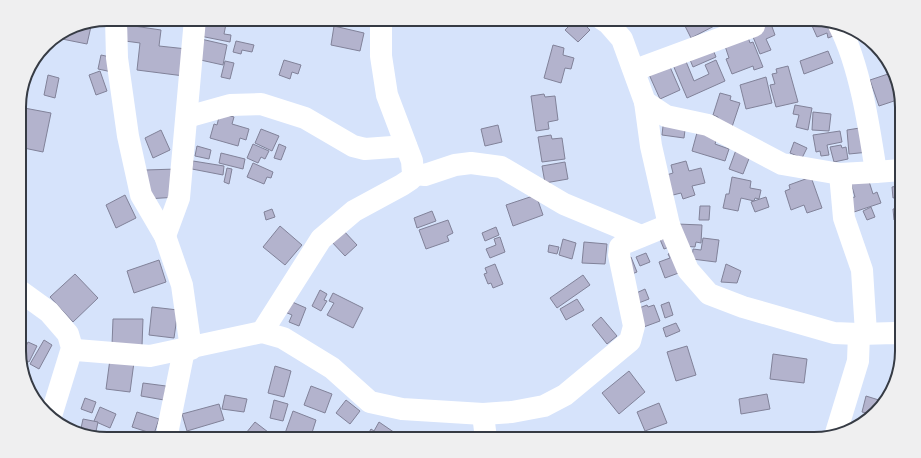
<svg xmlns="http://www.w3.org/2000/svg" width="921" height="458" font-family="'Asap Condensed',sans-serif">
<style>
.building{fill:#b3b3cd;stroke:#818299}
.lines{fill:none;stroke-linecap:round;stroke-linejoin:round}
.minor{stroke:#fff;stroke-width:22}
.rim{fill:none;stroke:#363b44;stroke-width:2}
</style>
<rect width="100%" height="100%" fill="#d6e3fb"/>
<g class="building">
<path d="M207,19H235L233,26L226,24L224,34L231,35L230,42L200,36L203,21H206Z"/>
<path d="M241,19H255L254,23Z"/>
<path d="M576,19H585L587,21L584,24L590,30L578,42L565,30Z"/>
<path d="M685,19H719L720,23L691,38L683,22L686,21Z"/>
<path d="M809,19L837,24L841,33L828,38L827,33L817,37Z"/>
<path d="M92,22L87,44L57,38L74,26Z"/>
<path d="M771,24L775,35L766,39L771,50L760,54L751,32Z"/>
<path d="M127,25L161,30L159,46L187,49L184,76L137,70L140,43L125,41Z"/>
<path d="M334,26L364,33L360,51L331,45Z"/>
<path d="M747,34L750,43L753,42L763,67L754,70L753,66L732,74L726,59L729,58L725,46Z"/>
<path d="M201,39L227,45L223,65L196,59Z"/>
<path d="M236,41L254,45L252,52L242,50L241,54L233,52Z"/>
<path d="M553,45L564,48L563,55L574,58L571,69L565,68L561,83L544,78Z"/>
<path d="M711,45L716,57L693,67L688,55Z"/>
<path d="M828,51L833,63L804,74L800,61Z"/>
<path d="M101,55L115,58L112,72L98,69Z"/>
<path d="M685,59L694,81L709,74L705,65L716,60L725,81L687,98L673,65Z"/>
<path d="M284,60L301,65L298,74L292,72L290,79L279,75Z"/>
<path d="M667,60L680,90L660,99L647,70Z"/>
<path d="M225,61L234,63L230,79L221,77Z"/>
<path d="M788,66L798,102L776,107L770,85L775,84L772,74L777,73L776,69Z"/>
<path d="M100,71L107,91L96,95L89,75Z"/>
<path d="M891,73L900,99L879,106L870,80Z"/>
<path d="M48,75L59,78L55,98L44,95Z"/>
<path d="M766,77L772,103L746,109L740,85Z"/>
<path d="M720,93L731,96L730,100L740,103L732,127L717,122L718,117L713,115Z"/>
<path d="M544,94L545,97L555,96L558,120L548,122L549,129L536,131L531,96Z"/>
<path d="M795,105L812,108L808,130L796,127L799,115L793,114Z"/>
<path d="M19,107L51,113L43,152L19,147Z"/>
<path d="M813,112L831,114L829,131L812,130Z"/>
<path d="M220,113L234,117L232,124L249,129L246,140L240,138L238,146L210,138L214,124L217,125Z"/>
<path d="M686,122L684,138L662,135L663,126Z"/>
<path d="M498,125L502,142L485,146L481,129Z"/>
<path d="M866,127L869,152L849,154L847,130Z"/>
<path d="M261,129L279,136L272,151L255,143Z"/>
<path d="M698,129L718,135L715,144L729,149L725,161L692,151Z"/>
<path d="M161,130L170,150L153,158L145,138Z"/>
<path d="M840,131L842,142L827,145L829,155L821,156L820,151L816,152L813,135Z"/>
<path d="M551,135L552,139L562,138L565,159L542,162L538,137Z"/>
<path d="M794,142L807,148L802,158L790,153Z"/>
<path d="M253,144L269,151L265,159L261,157L258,163L247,158Z"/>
<path d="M279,144L286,147L281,160L274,158Z"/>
<path d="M841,145L842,148L846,147L848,159L834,162L830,147Z"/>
<path d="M197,146L211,150L209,159L195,156Z"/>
<path d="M736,150L750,156L743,174L729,169Z"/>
<path d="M221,153L245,159L243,169L219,163Z"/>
<path d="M193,161L224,166L223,175L192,169Z"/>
<path d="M686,161L689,171L701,168L705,183L692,186L695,195L683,199L681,193L669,196L663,176L673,173L671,165Z"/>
<path d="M565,162L568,179L545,183L542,166Z"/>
<path d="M253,163L273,172L271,178L267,177L264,184L247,177Z"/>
<path d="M227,168L232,169L229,184L224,182Z"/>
<path d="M177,169L178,197L146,199L145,170Z"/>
<path d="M867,175L873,194L877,192L881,203L854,212L850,198L855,197L850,180Z"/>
<path d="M732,177L751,181L750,188L761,190L759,199L755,198L754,201L741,198L738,211L723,208L726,194H729Z"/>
<path d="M811,177L822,208L807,213L804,205L791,210L785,191L790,189L789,185Z"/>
<path d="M902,185V196L893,198L892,187Z"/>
<path d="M125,195L136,218L116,228L106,205Z"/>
<path d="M536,195L543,215L513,226L506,205Z"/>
<path d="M766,197L769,207L755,212L751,202Z"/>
<path d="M899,200H902V219L894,220L893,209L900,208Z"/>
<path d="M700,206H710L709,220H699Z"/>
<path d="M871,207L875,217L867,220L863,211Z"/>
<path d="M272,209L275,217L266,220L264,212Z"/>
<path d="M432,211L436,221L417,228L414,218Z"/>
<path d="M448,220L453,233L447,236L449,241L426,249L419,230Z"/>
<path d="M677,224L702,225L701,243L696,242L695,247L682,246Z"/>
<path d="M280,226L302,245L285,265L263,247Z"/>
<path d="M496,227L499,235L485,241L482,233Z"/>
<path d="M342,229L357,245L345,256L330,240Z"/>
<path d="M500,237L505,252L490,258L486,249L496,245L494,239Z"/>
<path d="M659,237L674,245L664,249Z"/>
<path d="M703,238L719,240L716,262L692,259L693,249L701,250Z"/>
<path d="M563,239L576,243L572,259L559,255Z"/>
<path d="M584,242L607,244L605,264L582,263Z"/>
<path d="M549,245L559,247L557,254L548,252Z"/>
<path d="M676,251L684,271L665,278L659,262L670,258L668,254Z"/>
<path d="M646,253L650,262L640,266L636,257Z"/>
<path d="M631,257L637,272L632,274L626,259Z"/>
<path d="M159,260L166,282L134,293L127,271Z"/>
<path d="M495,264L503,284L493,288L491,283L488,284L484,274L487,273L485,268Z"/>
<path d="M726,264L741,271L737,283L721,282Z"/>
<path d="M75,274L98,298L73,322L50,297Z"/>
<path d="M583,275L590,285L557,308L550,298Z"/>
<path d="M645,289L649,299L636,304L632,295Z"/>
<path d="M320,290L327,294L324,300L327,301L321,311L312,306Z"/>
<path d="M333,293L363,308L353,328L327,315L334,303L329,301Z"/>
<path d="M577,299L584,310L566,320L560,309Z"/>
<path d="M290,301L306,308L299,326L289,322L292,315L285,312Z"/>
<path d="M669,302L673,315L665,318L661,305Z"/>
<path d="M647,305L648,307L654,305L660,321L641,328L634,310Z"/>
<path d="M152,307L178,310L174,338L149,335Z"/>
<path d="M601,317L617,336L607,344L592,325Z"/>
<path d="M113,319H143L142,346L112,345Z"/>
<path d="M676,323L680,331L666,337L663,328Z"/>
<path d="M44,340L52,345L39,369L30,364Z"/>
<path d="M28,342L37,346L29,362L20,358Z"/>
<path d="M687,346L696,375L676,381L667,352Z"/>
<path d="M773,354L807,359L804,383L770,379Z"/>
<path d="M110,359L134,362L130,392L106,389Z"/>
<path d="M275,366L291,371L284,397L268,393Z"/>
<path d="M629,371L645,392L619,414L602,393Z"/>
<path d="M143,383L166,386L164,400L141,396Z"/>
<path d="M311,386L332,394L325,413L304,405Z"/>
<path d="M767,394L770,409L741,414L739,399Z"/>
<path d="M225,395L247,399L244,412L222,409Z"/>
<path d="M866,396L882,401L871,414L862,412Z"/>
<path d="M85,398L96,402L92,413L81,409Z"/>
<path d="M274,400L288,404L283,421L270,418Z"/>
<path d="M346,400L360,411L350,424L336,413Z"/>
<path d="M659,403L667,423L645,431L637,412Z"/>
<path d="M219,404L224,420L187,431L182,414Z"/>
<path d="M100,407L116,414L110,428L94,421Z"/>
<path d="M293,411L316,420L310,439H283Z"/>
<path d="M137,412L159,419L154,434L132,427Z"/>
<path d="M83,419L98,422L95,436L80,433Z"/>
<path d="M255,422L268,432L263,439H254L246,433Z"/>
<path d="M379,422L398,435L396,439H365L371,429L374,431Z"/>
</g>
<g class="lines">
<g class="minor">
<path d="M116,19L117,58L128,136L141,195L165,236L182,285L191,349"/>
<path d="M602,19L608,23L622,39L645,102L666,116L708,125L782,164L840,174L876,172"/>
<path d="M839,25C860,66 869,126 876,172L901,170"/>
<path d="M635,70L754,26"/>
<path d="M645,102L651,146L669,225L688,270L709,294L743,307L834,333L859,334L895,333L902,334"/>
<path d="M187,117L230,105L261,104L305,118L353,146L365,149L406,146"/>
<path d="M413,174L425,175L455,165L471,163L501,167L564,204L641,236"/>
<path d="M840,174L844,218L862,270L866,333"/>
<path d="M165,236L179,198L195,19"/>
<path d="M20,291L49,312L68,334L72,348L51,416"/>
<path d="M262,332L321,239L354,211L402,185L411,179L413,174L412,161L387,95L381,56V19"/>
<path d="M72,348L76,350L150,356L262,332L283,338L332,368L370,402L402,409L483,414L512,412L544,406L565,395L630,341L634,326L619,255L620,247L625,243L669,225"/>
<path d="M483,414L486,439"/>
<path d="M836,433L858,361L859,334"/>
<path d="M169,439L168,429L184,350"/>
</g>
</g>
<path d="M0 0H921V458H0ZM107 26H814A81 81 0 0 1 895 107V351A81 81 0 0 1 814 432H107A81 81 0 0 1 26 351V107A81 81 0 0 1 107 26Z" fill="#efeff0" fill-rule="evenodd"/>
<path class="rim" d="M107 26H814A81 81 0 0 1 895 107V351A81 81 0 0 1 814 432H107A81 81 0 0 1 26 351V107A81 81 0 0 1 107 26Z"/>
</svg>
